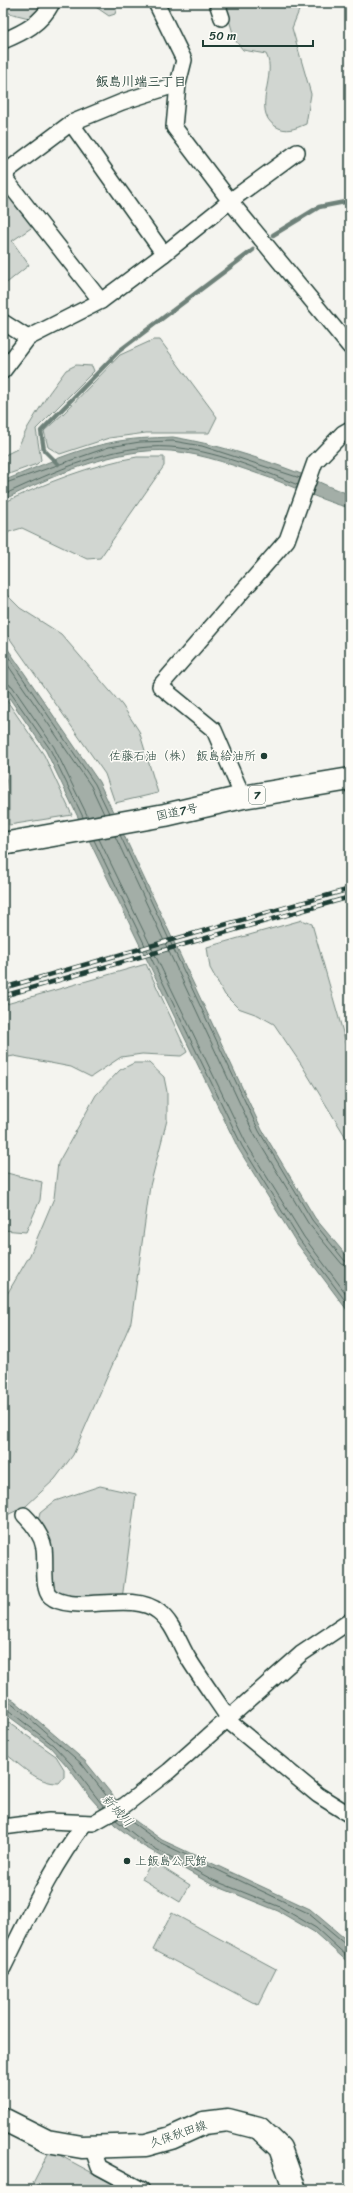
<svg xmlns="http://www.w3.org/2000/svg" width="353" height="2193" font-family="Sriracha,'Klee One',sans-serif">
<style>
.green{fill:#d1d6d1;stroke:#788a82}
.water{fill:#a3aea7;stroke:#6e8179}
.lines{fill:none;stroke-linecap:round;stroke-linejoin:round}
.shore{stroke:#546a62;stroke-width:1}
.stream{stroke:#6e8179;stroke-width:4.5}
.minor-casing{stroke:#1f3d34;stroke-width:18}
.secondary-casing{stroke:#1f3d34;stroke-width:25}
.trunk-casing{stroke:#1f3d34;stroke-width:25}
.minor{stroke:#fdfcf7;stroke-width:15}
.secondary{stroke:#fdfcf7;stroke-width:22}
.trunk{stroke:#fdfcf7;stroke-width:22}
.rail-casing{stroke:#1f3d34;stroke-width:4.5}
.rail{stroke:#fdfcf7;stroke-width:3;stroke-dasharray:9;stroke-linecap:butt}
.poi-dot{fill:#1f3d34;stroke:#fdfcf7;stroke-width:1.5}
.labels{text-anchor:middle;stroke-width:3;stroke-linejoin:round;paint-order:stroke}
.shield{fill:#fdfcf7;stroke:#62766e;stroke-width:1}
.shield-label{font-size:11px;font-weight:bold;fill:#1f3d34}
.poi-label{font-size:12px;fill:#1f3d34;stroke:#fdfcf7;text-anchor:end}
.street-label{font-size:12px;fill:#1f3d34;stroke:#fdfcf7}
.neighbourhood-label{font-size:13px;font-weight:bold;fill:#1f3d34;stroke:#fdfcf7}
.water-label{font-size:13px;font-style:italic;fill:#475f56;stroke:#fdfcf7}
</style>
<rect width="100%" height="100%" fill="#f4f4ef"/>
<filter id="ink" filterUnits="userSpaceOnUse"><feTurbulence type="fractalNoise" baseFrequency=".025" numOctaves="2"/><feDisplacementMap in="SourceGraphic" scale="8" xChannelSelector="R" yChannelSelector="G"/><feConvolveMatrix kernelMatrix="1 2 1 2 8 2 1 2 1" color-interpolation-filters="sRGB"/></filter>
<g filter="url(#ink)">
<g class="green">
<path d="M3,3H48L41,15L29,18L5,12L3,10Z"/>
<path d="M90,3H118L115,14L109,16Z"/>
<path d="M224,3H302L292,28L311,94L306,124C294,129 286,133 275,126C251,110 278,75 266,54L243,50L235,40Z"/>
<path d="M3,185L34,226L12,241L29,265L3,286Z"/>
<path d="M153,340H160L217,417L209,433H146L109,438L60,454L48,447L44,431L64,413L120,355Z"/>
<path d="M76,365L92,366L94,371L36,429L41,460L37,464L3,476V456L17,449L28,427L49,393L66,370Z"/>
<path d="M137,457H164V466L100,558L87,559L22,528L9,532L3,541V503C46,483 90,465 137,457Z"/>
<path d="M3,591L20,608L61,634L122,705L139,731L158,793L115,803L105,774L8,636L3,634Z"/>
<path d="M3,695L44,755L72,815L9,825V776L3,737Z"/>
<path d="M302,920L312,924L350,1057V1144L301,1064L274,1024L258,1015L238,1008L225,995L210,968L207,947Z"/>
<path d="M146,964L187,1052L181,1056L142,1054L121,1057L91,1077L71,1067L14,1056L3,1058V1005Z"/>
<path d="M134,1063H149L164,1077L167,1092V1120L150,1186L131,1322L73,1455L55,1479L26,1506L3,1517V1301L30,1255L54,1198L58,1163L96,1095L120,1070Z"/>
<path d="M3,1172L42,1182L40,1200L26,1232L3,1230Z"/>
<path d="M100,1486L136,1494L122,1599H65L51,1592L38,1521L40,1513L55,1501Z"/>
<path d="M350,1495V1529C345,1517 344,1507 350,1495Z"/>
<path d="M3,1719L56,1756L64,1769V1777L59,1783C37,1784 20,1764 3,1752Z"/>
<path d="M152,1861L190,1885L180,1902L142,1879Z"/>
<path d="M172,1913L276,1969L258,2005L153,1950Z"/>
<path d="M50,2150L124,2190H46L33,2183Z"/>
</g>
<g class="water">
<path d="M173,437C215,444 257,457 296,472C315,479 331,489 350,494V508C322,501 297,488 270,478C238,467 205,454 171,451C118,446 50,477 3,500V481C38,467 73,450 109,443C131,438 152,438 173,437Z"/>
<path d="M3,642L99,782L262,1130L315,1218L350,1260V1314L296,1242L238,1148L46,751L3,689Z"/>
<path d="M3,758L6,780L3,820Z"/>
<path d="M3,1694L15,1701L85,1761L130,1817L162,1840L310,1909L350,1943V1964L314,1932L278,1911L211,1884L143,1846L115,1825L89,1796L68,1767L50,1747L3,1712Z"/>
</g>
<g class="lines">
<g class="shore">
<path d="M3,484L109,447L140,442L173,441L202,446L300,478"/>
<path d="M3,495C53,472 114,443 170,447C214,450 258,469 298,485"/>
<path d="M3,649L95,784L109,813"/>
<path d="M3,658L91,786L104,814"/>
<path d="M3,682L12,686L54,747L88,817"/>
<path d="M3,687L8,689L50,749L83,817"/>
<path d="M120,835L259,1131L312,1220L345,1261L350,1262"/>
<path d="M115,836L254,1134L308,1223L342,1264L350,1267"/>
<path d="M99,839L246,1143L304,1237L350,1299"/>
<path d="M94,840L242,1146L299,1239L350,1307"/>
<path d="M3,1699L13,1704L82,1764L112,1803"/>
<path d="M3,1709L8,1710L53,1745L71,1764L104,1807"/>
<path d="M123,1816L161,1843L308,1913L346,1945L350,1946"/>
<path d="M116,1820L145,1843L213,1880L280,1907L316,1928L350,1959"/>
</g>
<g class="stream">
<path d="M273,235L319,207L350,201"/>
<path d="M58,464L44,450L41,431L119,351L253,250"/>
</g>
<defs>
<g id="minor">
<path d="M217,3L222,18"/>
<path d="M3,41C24,32 41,24 52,3"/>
<path d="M71,123L164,254"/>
<path d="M297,152L230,201L350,347"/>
<path d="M101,301L6,180L7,171L71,123L122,102L178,84"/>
<path d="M3,322L28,338"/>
<path d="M3,371L28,338L101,301L164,254L230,201L174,127L178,84L184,60L156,3"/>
<path d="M243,797L214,730L160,686L287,540L315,462L343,433L350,429"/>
<path d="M24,1515C33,1524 42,1535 44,1548C46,1559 42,1589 50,1596C73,1616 132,1589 159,1612C173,1623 179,1643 188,1658C201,1679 215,1698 229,1719"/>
<path d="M227,1720L318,1795L350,1815"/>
<path d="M3,1827L49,1821L93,1823L125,1805L169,1771L301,1654L350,1621"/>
<path d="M3,1968C28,1918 51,1867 85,1823"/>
<path d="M92,2147L99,2167L142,2190"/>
</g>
<path id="secondary" d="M3,2119L47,2141L82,2147L146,2145L171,2138L204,2123L228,2120L259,2128L280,2148L295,2190"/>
<path id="trunk" d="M3,844L165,815L243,797L350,779"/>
</defs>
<use href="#minor" class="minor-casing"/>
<use href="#secondary" class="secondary-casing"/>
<use href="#trunk" class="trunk-casing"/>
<use href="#minor" class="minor"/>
<use href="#secondary" class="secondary"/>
<use href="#trunk" class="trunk"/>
<defs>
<g id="rail">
<path d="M3,988L350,889"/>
<path d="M3,996L350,897"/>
</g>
</defs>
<use href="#rail" class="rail-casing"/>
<use href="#rail" class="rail"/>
</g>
</g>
<g class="poi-dot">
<circle cx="264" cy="756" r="4"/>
<circle cx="127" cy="1861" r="4"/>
</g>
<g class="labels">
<rect class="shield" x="249" y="786" width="16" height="18" rx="3"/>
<g class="shield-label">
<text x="257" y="799">7</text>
</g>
<g class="poi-label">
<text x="256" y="760">佐藤石油（株） 飯島給油所</text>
<text x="135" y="1865" text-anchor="start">上飯島公民館</text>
</g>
<g class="street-label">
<text transform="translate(177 812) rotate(-12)" y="4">国道7号</text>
<text transform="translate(178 2134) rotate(-19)" y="4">久保秋田線</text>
</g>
<g class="neighbourhood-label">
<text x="141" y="86">飯島川端三丁目</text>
</g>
<g class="water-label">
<text transform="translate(118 1810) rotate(47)" y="5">新城川</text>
</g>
</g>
<rect width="353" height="2193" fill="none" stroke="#fdfcf7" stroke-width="16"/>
<rect x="8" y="8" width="337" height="2177" fill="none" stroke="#1f3d34" stroke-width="1.5" filter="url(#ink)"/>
<path d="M203 40v6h110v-6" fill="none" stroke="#1f3d34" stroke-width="2"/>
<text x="209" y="40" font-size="12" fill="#1f3d34" stroke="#fdfcf7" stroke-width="3" paint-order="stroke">50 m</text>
</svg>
